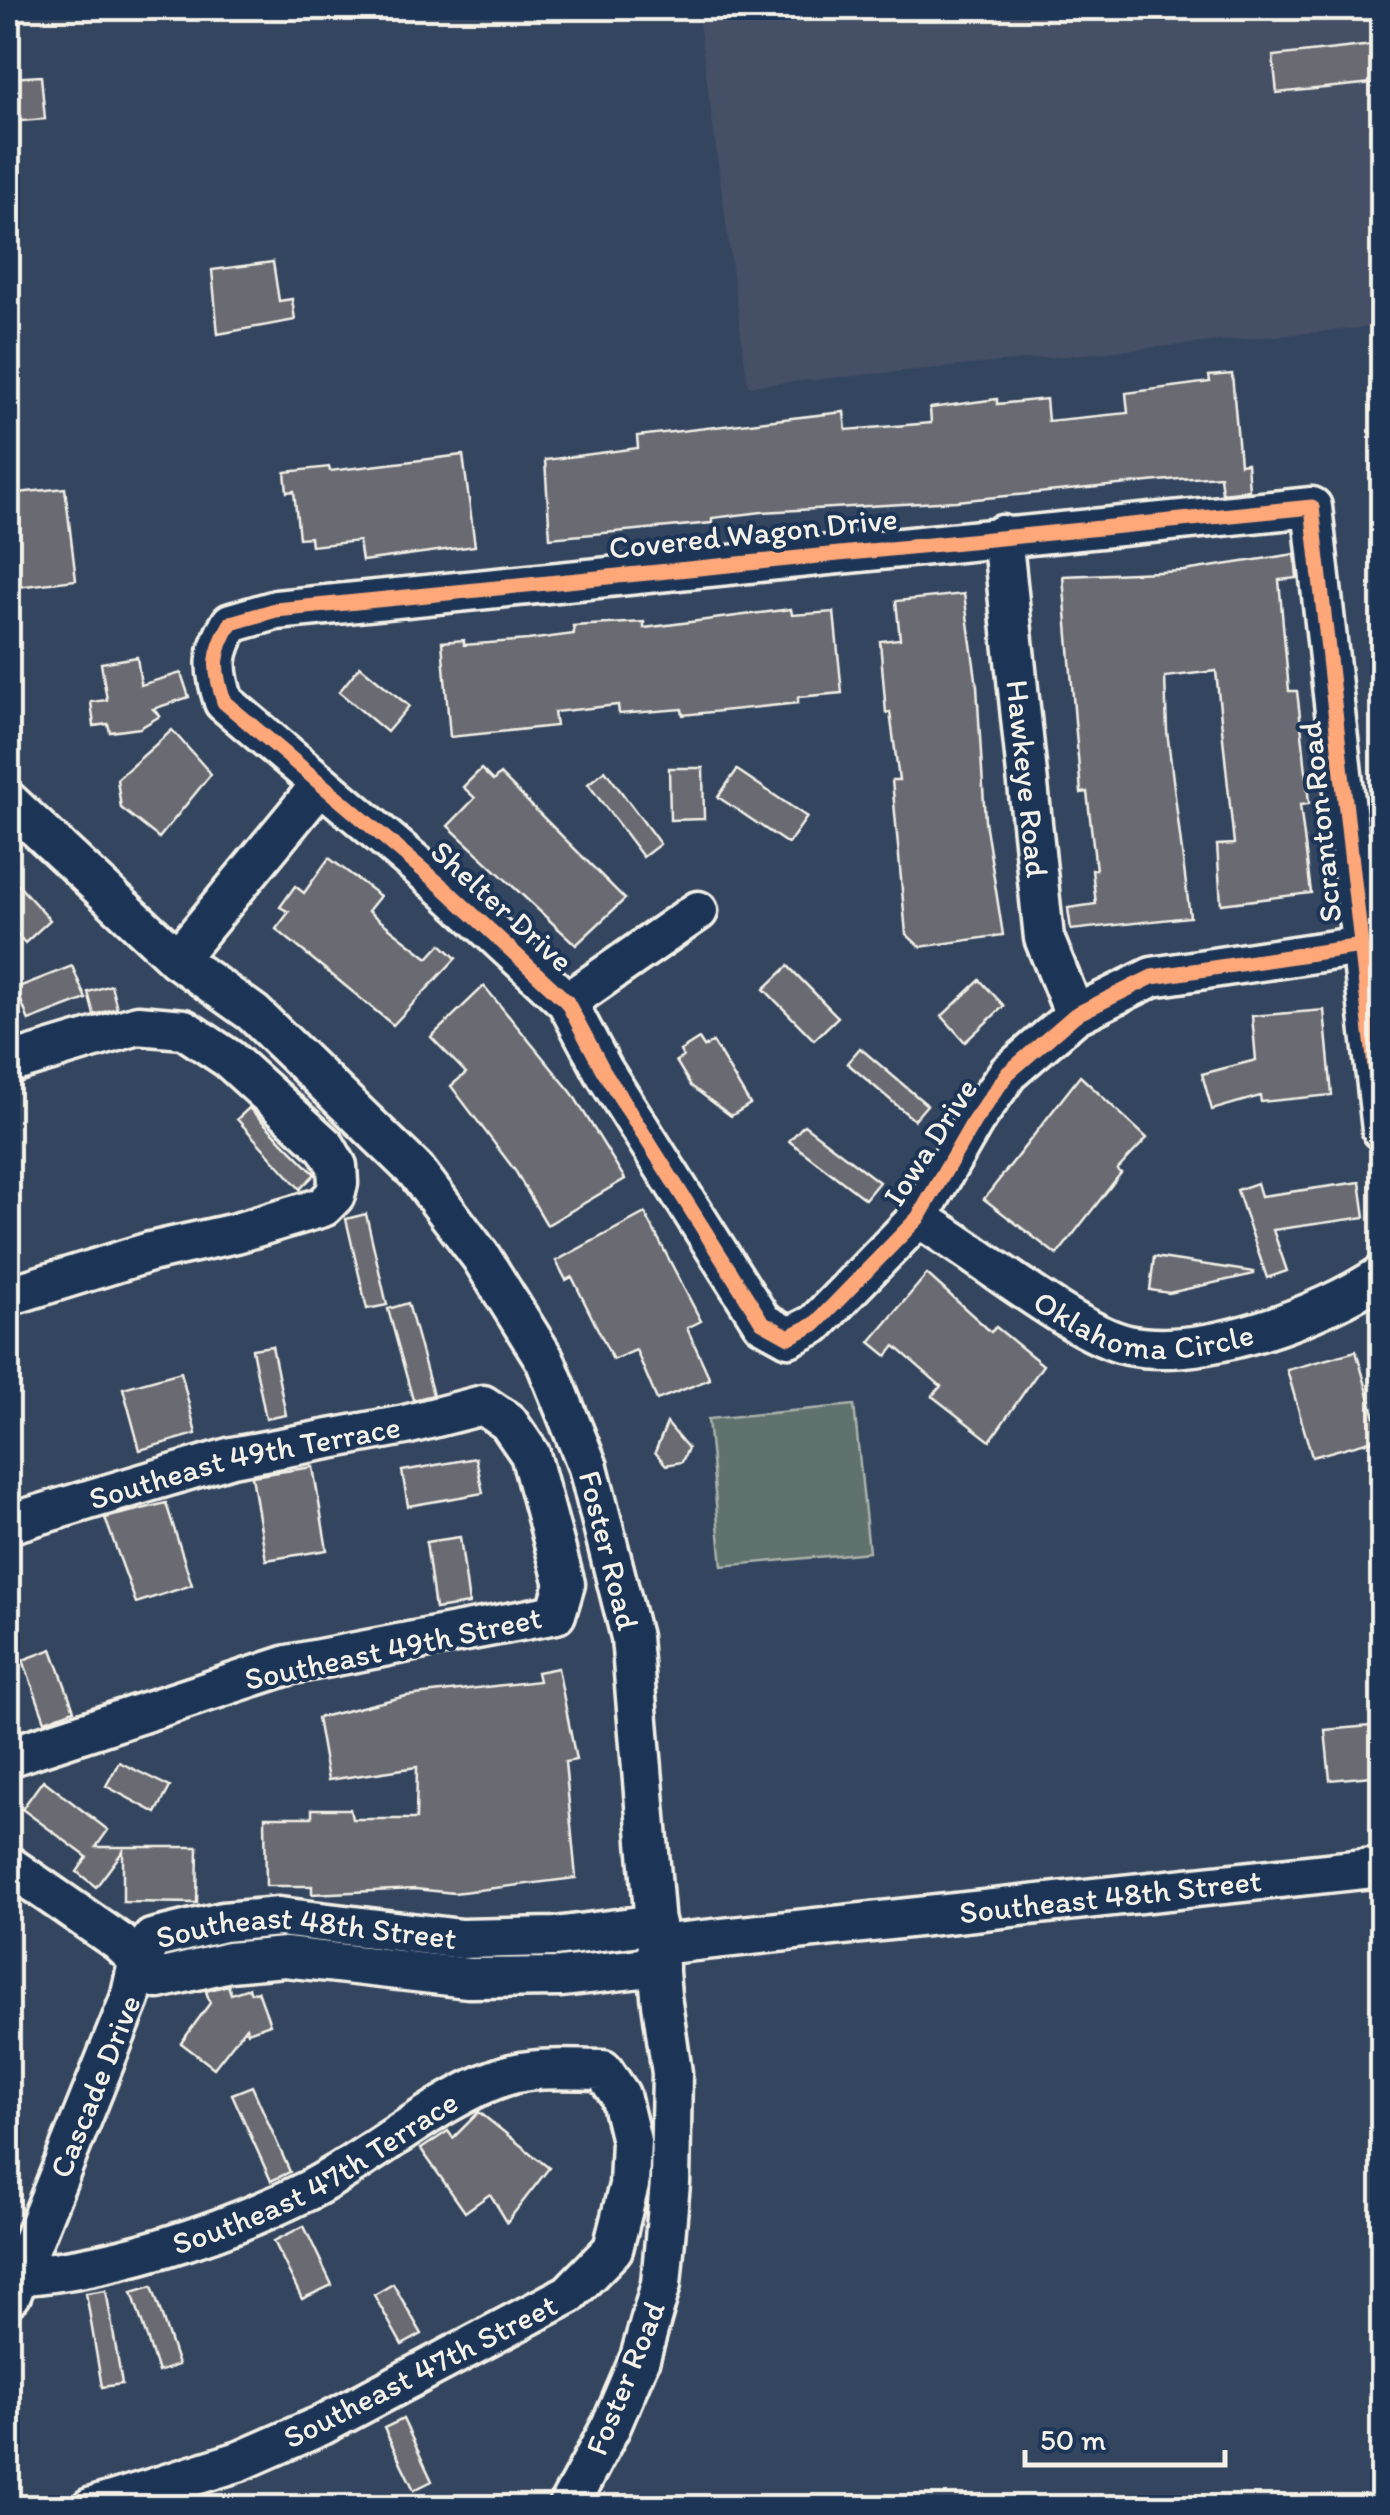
<svg xmlns="http://www.w3.org/2000/svg" width="1390" height="2515" font-family="Itim,sans-serif">
<style>
.built{fill:#445065}
.green{fill:#5f726d;stroke:#aab2aa;stroke-width:2.5}
.building{fill:#696a72;stroke:#f4f1e8;stroke-width:2.5}
.lines{fill:none;stroke-linecap:round;stroke-linejoin:round}
.minor-casing{stroke:#f4f1e8;stroke-width:45}
.minor{stroke:#1d3557;stroke-width:38}
.cycleway-casing{stroke:#1d3557;stroke-width:21}
.cycleway{stroke:#fea87a;stroke-width:15}
.labels{text-anchor:middle;stroke-width:8;stroke-linejoin:round;paint-order:stroke}
.street-label{font-size:32px;fill:#f4f1e8;stroke:#1d3557}
</style>
<rect width="100%" height="100%" fill="#34455f"/>
<filter id="ink" filterUnits="userSpaceOnUse"><feTurbulence type="fractalNoise" baseFrequency=".01" numOctaves="2"/><feDisplacementMap in="SourceGraphic" scale="20" xChannelSelector="R" yChannelSelector="G"/><feConvolveMatrix kernelMatrix="1 2 1 2 8 2 1 2 1" color-interpolation-filters="sRGB"/></filter>
<g filter="url(#ink)">
<path class="built" d="M697,8H1382V326L748,386Z"/>
<path class="green" d="M854,1405L869,1552L722,1566L708,1419Z"/>
<g class="building">
<path d="M1382,44V82L1277,93L1273,56Z"/>
<path d="M41,76L45,119L8,122V78Z"/>
<path d="M273,262L279,301L292,299L295,320L218,334L212,270Z"/>
<path d="M1232,374L1240,464L1247,463L1249,490L1222,493L1220,476L1179,479L956,501L762,512L712,518V523L550,538L545,460L638,448L637,436L844,412L846,430L931,423L930,408L997,399V404L1046,399L1048,421L1128,413L1126,393L1210,382L1209,376Z"/>
<path d="M463,455L475,546L362,561L359,541L311,546L310,537L299,538L294,491L287,492L285,472L329,467L330,471Z"/>
<path d="M65,488L76,580L8,588V494Z"/>
<path d="M1295,554L1297,578L1279,580L1289,691H1297L1303,742L1309,804L1300,805L1311,893L1221,904L1217,845L1234,844L1216,671L1165,677L1167,731L1190,917L1071,930L1068,908L1096,904L1092,870H1096L1087,792L1081,793L1063,576L1184,571Z"/>
<path d="M964,594L977,686L985,821L1003,935L920,947L906,934L892,780H899L890,712L886,713L880,641L900,639L896,601Z"/>
<path d="M791,609L792,615L834,612L842,693L798,697V703L683,715L682,709L619,714L618,705L554,712L556,726L450,737L442,642L464,640V645L528,640L574,634L573,626L644,622V628Z"/>
<path d="M137,657L141,685L181,673L189,697L153,709L160,716L140,728L110,732L108,724L94,726L91,702L107,700L101,663Z"/>
<path d="M360,666L409,706L387,732L339,692Z"/>
<path d="M172,730L211,774L159,838L121,808L117,779Z"/>
<path d="M669,768H703L704,819L670,820Z"/>
<path d="M481,769L493,781L500,774L625,899L576,945L448,826L475,798L463,787Z"/>
<path d="M605,770L660,844L643,857L588,784Z"/>
<path d="M737,770L807,817L788,844L718,797Z"/>
<path d="M329,858L380,896L368,911L428,958L441,944L456,958L393,1025L276,929L289,912L280,907L295,886L304,893Z"/>
<path d="M8,874L50,920L25,943L8,924Z"/>
<path d="M72,966L86,999L29,1021L16,988Z"/>
<path d="M788,966L838,1017L814,1040L764,989Z"/>
<path d="M980,980L1004,1006L965,1042L942,1016Z"/>
<path d="M111,985L117,1008L94,1015L88,992Z"/>
<path d="M484,986L572,1093L625,1179L547,1225L516,1172L451,1086L466,1073L431,1037Z"/>
<path d="M1324,1010L1332,1095L1261,1102L1260,1096L1212,1110L1202,1074L1256,1060L1252,1016Z"/>
<path d="M699,1039L704,1047L713,1042L750,1104L731,1116L691,1086L676,1061L683,1057L680,1051Z"/>
<path d="M860,1048L927,1105L914,1120L847,1063Z"/>
<path d="M1080,1076L1147,1138L1117,1170L1121,1173L1057,1255L984,1199Z"/>
<path d="M249,1108L315,1174L300,1189L237,1119Z"/>
<path d="M804,1125L879,1182L865,1199L789,1141Z"/>
<path d="M1360,1182L1365,1217L1273,1230L1287,1271L1267,1278L1237,1190L1257,1183L1261,1196Z"/>
<path d="M645,1213L701,1321L687,1328L710,1379L657,1400L636,1350L613,1360L572,1277L566,1280L556,1261Z"/>
<path d="M366,1214L387,1305L367,1309L346,1219Z"/>
<path d="M1154,1257L1254,1272V1274L1169,1293L1150,1290Z"/>
<path d="M927,1274L991,1332L996,1327L1043,1365L990,1441L932,1396L941,1386L895,1346L887,1356L870,1342Z"/>
<path d="M408,1303L433,1395L413,1400L388,1309Z"/>
<path d="M272,1346L286,1415L266,1419L252,1349Z"/>
<path d="M1356,1351L1381,1438L1312,1457L1287,1370Z"/>
<path d="M181,1372L196,1434L140,1450L123,1388Z"/>
<path d="M667,1423L688,1448L682,1462L666,1465L655,1452Z"/>
<path d="M476,1458L483,1493L408,1506L402,1471Z"/>
<path d="M313,1467L327,1550L266,1560L252,1476Z"/>
<path d="M166,1503L192,1585L136,1603L105,1518Z"/>
<path d="M460,1537L469,1604L435,1609L426,1542Z"/>
<path d="M52,1649L74,1710L45,1721L23,1660Z"/>
<path d="M558,1668L576,1760L565,1762L576,1878L454,1893L415,1889L312,1894V1886H266L265,1817H312V1809H350L352,1819H416L417,1767L328,1780L317,1718L406,1696L539,1681L537,1672Z"/>
<path d="M1382,1725V1775L1330,1780L1325,1730Z"/>
<path d="M119,1762L170,1787L156,1813L106,1786Z"/>
<path d="M43,1780L108,1830L96,1847H198L197,1903L123,1902V1851L96,1887L77,1872L87,1857L22,1809Z"/>
<path d="M228,1985L231,1994L249,1988L251,1993L258,1991L270,2024L248,2032L246,2027L214,2068L181,2043L210,2003L206,1991Z"/>
<path d="M252,2086L290,2172L271,2181L232,2094Z"/>
<path d="M479,2112L549,2168L507,2222L490,2194L465,2212L421,2149L448,2131L453,2138Z"/>
<path d="M304,2226L332,2285L302,2299L274,2241Z"/>
<path d="M393,2284L422,2334L402,2345L374,2295Z"/>
<path d="M152,2286L178,2365L158,2372L132,2292Z"/>
<path d="M106,2290L122,2384L102,2387L86,2293Z"/>
<path d="M403,2419L432,2481L414,2490L384,2428Z"/>
</g>
<g class="lines">
<defs>
<g id="minor">
<path id="s1" d="M1002,535L1044,938L1075,1015"/>
<path id="s2" d="M8,801L177,959L253,1013L416,1171L481,1257L545,1360L588,1467L631,1637L661,1996L672,2073L670,2183L661,2284L640,2358L611,2426L567,2508"/>
<path d="M1361,946L1152,977L1075,1015L1008,1073L974,1121L918,1218L815,1324L789,1337L762,1322L603,1070L567,1002L443,887L224,702C213,668 213,653 231,623L276,610L1312,507L1382,1130"/>
<path d="M177,959L321,784"/>
<path d="M567,1002L698,911"/>
<path d="M8,1064L138,1025L184,1029L229,1059L326,1147L337,1166L338,1183L335,1195L323,1207L236,1233L150,1252L8,1296"/>
<path id="s3" d="M918,1218C973,1249 1074,1334 1128,1345C1203,1360 1321,1316 1382,1275"/>
<path id="s4" d="M8,1524L232,1457L405,1425L483,1405L508,1422L530,1454L565,1584L556,1614L288,1665L8,1757"/>
<path d="M8,1865L119,1942L159,1979L229,1962L285,1957L468,1978L561,1977L659,1966"/>
<path id="s5" d="M658,1945L1382,1867"/>
<path id="s6" d="M8,2276C104,2272 221,2234 307,2191C370,2159 442,2096 505,2076C536,2066 571,2070 603,2070L620,2095L631,2141L629,2185L613,2249L569,2294L322,2425L240,2461L90,2508"/>
<path id="s7" d="M11,2295L130,1999L138,1963L152,1939L223,1922L279,1917L461,1939L555,1937L656,1924"/>
</g>
</defs>
<use href="#minor" class="minor-casing"/>
<use href="#minor" class="minor"/>
<defs>
<path id="cycleway" d="M1361,946L1152,977L1075,1015L1008,1073L974,1121L918,1218L815,1324L789,1337L762,1322L603,1070L567,1002L443,887L224,702C213,668 213,653 231,623L276,610L1312,507L1382,1130"/>
</defs>
<use href="#cycleway" class="cycleway-casing"/>
<use href="#cycleway" class="cycleway"/>
</g>
</g>
<g class="labels">
<g class="street-label">
<text transform="translate(753 533) rotate(-6)" y="11">Covered Wagon Drive</text>
<text dy="11" stroke="none"><textPath href="#s1" startOffset="245">Hawkeye Road</textPath></text>
<text transform="translate(1320 822) rotate(-96)" y="11">Scranton Road</text>
<text transform="translate(502 906) rotate(42)" y="11">Shelter Drive</text>
<text transform="translate(930 1142) rotate(-57)" y="11">Iowa Drive</text>
<text dy="11" stroke="none"><textPath href="#s3" startOffset="258">Oklahoma Circle</textPath></text>
<text dy="11" stroke="none"><textPath href="#s4" startOffset="245">Southeast 49th Terrace</textPath></text>
<text dy="11" stroke="none"><textPath href="#s2" startOffset="982">Foster Road</textPath></text>
<text transform="translate(393 1648) rotate(-12)" y="11">Southeast 49th Street</text>
<text dy="11" stroke="none"><textPath href="#s5" startOffset="455">Southeast 48th Street</textPath></text>
<text dy="11" stroke="none"><textPath href="#s7" startOffset="540">Southeast 48th Street</textPath></text>
<text dy="11" stroke="none"><textPath href="#s7" startOffset="225">Cascade Drive</textPath></text>
<text dy="11" stroke="none"><textPath href="#s6" startOffset="328">Southeast 47th Terrace</textPath></text>
<text transform="translate(420 2371) rotate(-27)" y="11">Southeast 47th Street</text>
<text transform="translate(625 2378) rotate(-68)" y="11">Foster Road</text>
</g>
</g>
<rect width="1390" height="2515" fill="none" stroke="#1d3557" stroke-width="40"/>
<rect x="20" y="20" width="1350" height="2475" fill="none" stroke="#f4f1e8" stroke-width="4" filter="url(#ink)"/>
<path d="M1025 2450v15h200v-15" fill="none" stroke="#f4f1e8" stroke-width="5"/>
<text x="1040" y="2450" font-size="30" fill="#f4f1e8" stroke="#1d3557" stroke-width="8" paint-order="stroke">50 m</text>
</svg>
